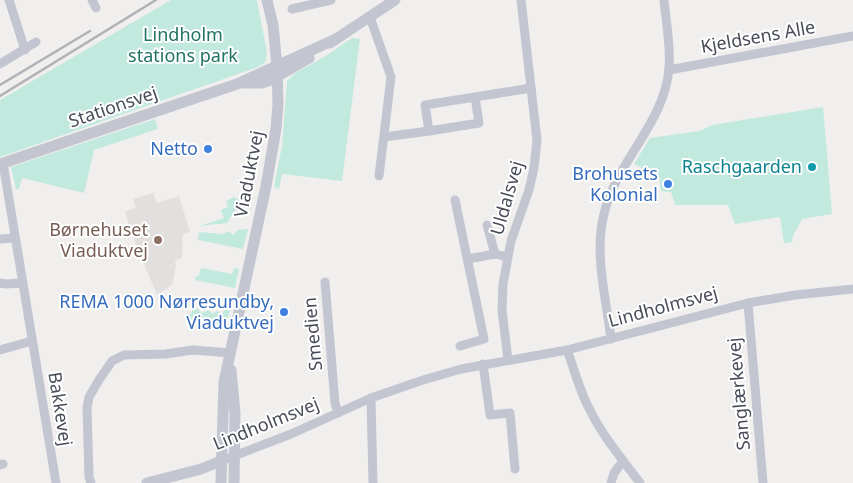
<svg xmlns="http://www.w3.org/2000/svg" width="853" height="483" font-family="'Noto Sans',sans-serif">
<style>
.education{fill:#e1e0df}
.green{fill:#c1e9de}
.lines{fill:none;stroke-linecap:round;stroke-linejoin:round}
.minor{stroke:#c3c6d1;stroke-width:9}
.tertiary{stroke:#c3c6d1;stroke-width:11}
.rail{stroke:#b1b1b8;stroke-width:2.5}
.shop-dot{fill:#3f7fe0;stroke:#fff;stroke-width:2}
.culture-dot{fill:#0f9aa8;stroke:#fff;stroke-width:2}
.education-dot{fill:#8d6e63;stroke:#fff;stroke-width:2}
.labels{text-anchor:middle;stroke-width:4;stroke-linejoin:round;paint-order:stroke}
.park-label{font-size:18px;fill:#227264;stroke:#fff}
.street-label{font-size:18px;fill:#484c59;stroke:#fff}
.shop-label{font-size:18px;fill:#366cbe;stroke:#fff;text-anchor:end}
.culture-label{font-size:18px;fill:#0d838f;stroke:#fff;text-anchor:end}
.education-label{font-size:18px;fill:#785e54;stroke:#fff;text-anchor:end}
</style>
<rect width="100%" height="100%" fill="#f0efee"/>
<path class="education" d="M153,193L157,203L179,196L190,232L183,234L182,258L175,260L176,266L172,285L157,295L136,245L125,212L136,208L133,199Z"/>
<g class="green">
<path d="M171,0H257L267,53L265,62L258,67L0,157V100Z"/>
<path d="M352,38L360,39L342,181L282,174L279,189H277V187H274L282,146L287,81L294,74L324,57Z"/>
<path d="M823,107L832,214L802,219L793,236L792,242L784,243L780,217L735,224L728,205H675L671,192L661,191L659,176L634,164L650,138L700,131L712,125Z"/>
<path d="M155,119L158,129L94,150L84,193L22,178L19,189H16L11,167Z"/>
<path d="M234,197L239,200L240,203L227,223L199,226L224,218L221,210L228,207L226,201Z"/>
<path d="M248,229L243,249L198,240L199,232L223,234L229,231L233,235L238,230Z"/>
<path d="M201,268L232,274L234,268L239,269L235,288L195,280L196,276H199Z"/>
<path d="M193,305L202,313L208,310L213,314L217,311L222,314L226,307L230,309L226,327L187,319V314H190L192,312Z"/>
</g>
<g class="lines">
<g class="minor">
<path d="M9,0L25,50"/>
<path d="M92,0L96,8"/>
<path d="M292,9L331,0"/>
<path d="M370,17L391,77L379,176"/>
<path d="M0,64L36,42"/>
<path d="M669,70L853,36"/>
<path d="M475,97L479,123L429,131L425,105L531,88"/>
<path d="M384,137L429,131"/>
<path d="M3,163L56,483"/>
<path d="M455,200L484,339L460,346"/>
<path d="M487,225L495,254"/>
<path d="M0,239L15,238"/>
<path d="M468,259L495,254L507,257"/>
<path d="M325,282L335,403L338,413"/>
<path d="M0,283L5,284L23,283"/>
<path d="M748,303L763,483"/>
<path d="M611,339C606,297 593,251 605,210C618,160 665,122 669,68C671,46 666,22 664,0"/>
<path d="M0,350L32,341"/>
<path d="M567,350C575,371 580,393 591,412C604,438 623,460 640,483"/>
<path d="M508,360L502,310L503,284L511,241L529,190L534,168L537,140L521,0"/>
<path d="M483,364L490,415L510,413L515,469"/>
<path d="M371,398L373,483"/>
<path d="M221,461L291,434L371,398L423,380L461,369L567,350L748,303L795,295L853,289"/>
<path d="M0,465L3,464"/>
<path d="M91,483L89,477L87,408L89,397L99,380L112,361L124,355L166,354L193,350L231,353"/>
<path d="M611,483L614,473L623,461"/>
</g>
<g class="tertiary">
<path d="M330,43L395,0"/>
<path d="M244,83H262L271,80L309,58"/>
<path d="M0,164L237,84L336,39"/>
<path d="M231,370L235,413L234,483"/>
<path d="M147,483L201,469L221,461"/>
<path d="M221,483L224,382L266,186L276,129L278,104L277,66L273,25L267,0"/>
</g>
<g class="rail">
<path d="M0,85L90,31"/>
<path d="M0,96L156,0"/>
</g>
</g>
<g class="shop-dot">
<circle cx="208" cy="149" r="5"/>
<circle cx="668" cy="184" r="5"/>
<circle cx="284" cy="312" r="5"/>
</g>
<circle class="culture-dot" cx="812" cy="167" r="5"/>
<circle class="education-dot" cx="158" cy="240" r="5"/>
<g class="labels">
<g class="park-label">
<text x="183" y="41">Lindholm<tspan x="183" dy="21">stations park</tspan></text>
</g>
<g class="street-label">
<text transform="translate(758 37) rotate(-10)" y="6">Kjeldsens Alle</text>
<text transform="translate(113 107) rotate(-19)" y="6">Stationsvej</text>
<text transform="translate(249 174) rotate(-79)" y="6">Viaduktvej</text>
<text transform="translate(507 198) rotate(-74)" y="6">Uldalsvej</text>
<text transform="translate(663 307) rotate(-15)" y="6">Lindholmsvej</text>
<text transform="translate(313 334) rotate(-95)" y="6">Smedien</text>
<text transform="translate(739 394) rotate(-95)" y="6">Sanglærkevej</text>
<text transform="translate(60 409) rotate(81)" y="6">Bakkevej</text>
<text transform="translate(266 424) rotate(-22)" y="6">Lindholmsvej</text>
</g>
<g class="shop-label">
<text x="198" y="155">Netto</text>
<text x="658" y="180">Brohusets<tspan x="658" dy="21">Kolonial</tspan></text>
<text x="274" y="308">REMA 1000 Nørresundby,<tspan x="274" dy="21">Viaduktvej</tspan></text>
</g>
<g class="culture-label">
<text x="802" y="173">Raschgaarden</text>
</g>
<g class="education-label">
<text x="148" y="236">Børnehuset<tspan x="148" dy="21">Viaduktvej</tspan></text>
</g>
</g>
</svg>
